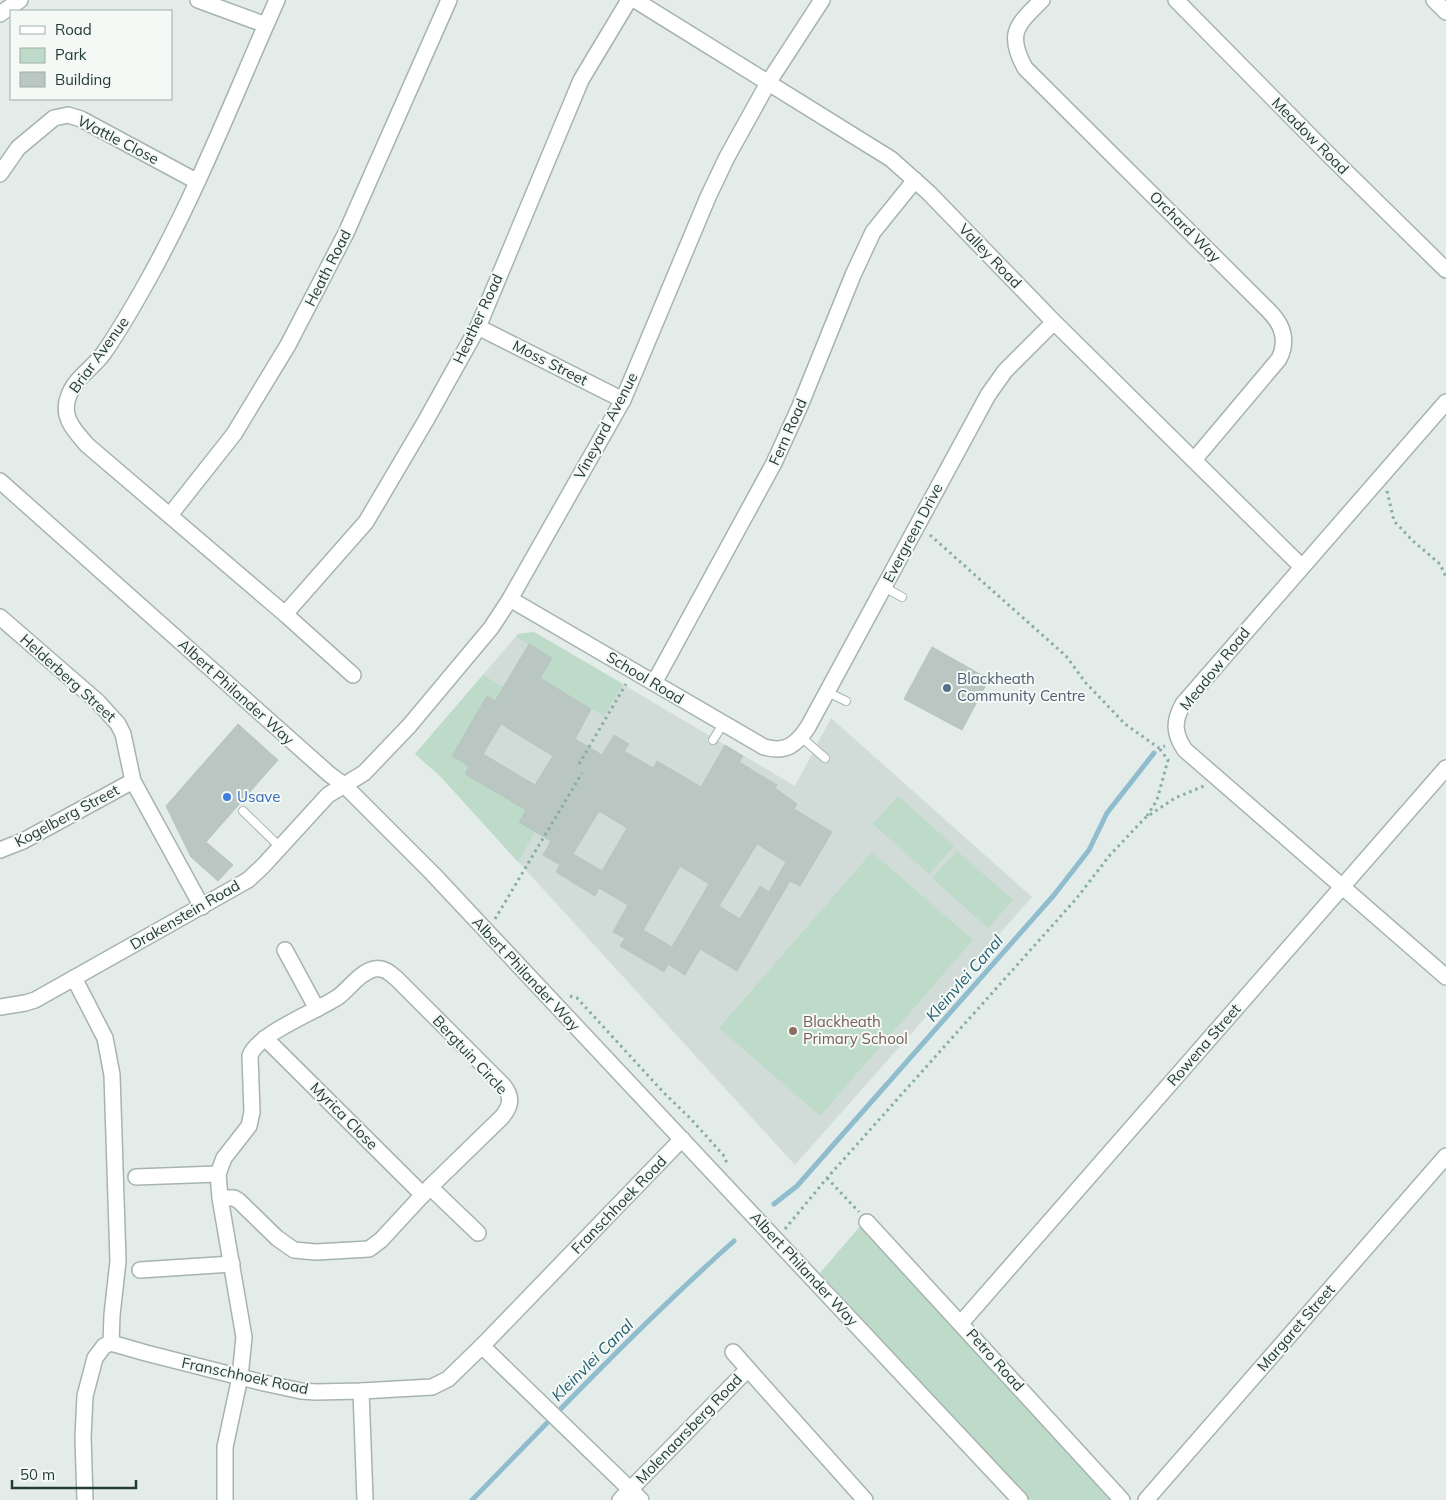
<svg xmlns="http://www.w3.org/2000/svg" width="1446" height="1500" font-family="Mulish,sans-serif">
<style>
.built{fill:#d1dcd8}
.green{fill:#bedbc9}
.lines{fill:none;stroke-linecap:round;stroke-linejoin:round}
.stream{stroke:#8fbdcd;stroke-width:5}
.building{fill:#b9c6c2;stroke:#b6c5c0;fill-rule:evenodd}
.service-casing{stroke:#a6b4b0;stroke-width:10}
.minor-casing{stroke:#a6b4b0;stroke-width:18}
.tertiary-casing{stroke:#a6b4b0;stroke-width:18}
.path{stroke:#86ada5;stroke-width:3;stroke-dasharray:2.5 4;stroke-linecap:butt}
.service{stroke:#fff;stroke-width:8}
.minor{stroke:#fff;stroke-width:15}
.tertiary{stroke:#fff;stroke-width:15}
.service-dot{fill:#5c6f8a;stroke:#f4f9f6;stroke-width:2}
.shop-dot{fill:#3f7fe0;stroke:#f4f9f6;stroke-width:2}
.education-dot{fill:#8d6e63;stroke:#f4f9f6;stroke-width:2}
.labels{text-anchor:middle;stroke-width:4;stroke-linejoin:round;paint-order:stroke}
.street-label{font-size:15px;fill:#243c38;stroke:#f4f9f6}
.service-label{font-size:15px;fill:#4e5e75;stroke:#f4f9f6;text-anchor:start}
.shop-label{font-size:15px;fill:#366cbe;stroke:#f4f9f6;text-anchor:start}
.education-label{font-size:15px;fill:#785e54;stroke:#f4f9f6;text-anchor:start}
.water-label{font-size:16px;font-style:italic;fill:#235e73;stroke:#f4f9f6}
</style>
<rect width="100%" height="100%" fill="#e3ece9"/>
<path class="built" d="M534,632L795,786L831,718L1032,897L795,1165L440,776L415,754L518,634Z"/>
<g class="green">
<path d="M534,632L623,684L604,716L540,678L552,658L516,637L518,634Z"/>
<path d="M483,675L515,694L505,706L487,696L469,766L465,774L523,809L524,806L527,808L519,822L535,832L518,862L440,776L415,754Z"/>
<path d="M898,796L954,846L929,874L873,824Z"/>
<path d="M957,851L1013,900L988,928L932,878Z"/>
<path d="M872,852L973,940L820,1116L719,1028Z"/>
<path d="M862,1224L1115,1500H1030L820,1273Z"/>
</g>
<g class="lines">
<g class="stream">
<path d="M774,1204L797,1186L1054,895L1089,850L1107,813L1154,753"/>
<path d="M472,1500C558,1412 642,1323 734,1241"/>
</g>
</g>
<g class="building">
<path d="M529,644L552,658L540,678L591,709L575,739L602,755L614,735L629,744L624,751L653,768L657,761L701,787L725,745L743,756L739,762L777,785L775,788L797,804L794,809L832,832L800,886L790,881L737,971L700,949L685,975L668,964L664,972L620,946L625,938L613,932L628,905L599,888L595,896L556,872L560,865L543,855L551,841L519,822L526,810L465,774L469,766L452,756L487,696L495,701ZM501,724L553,756L535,785L483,754ZM599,811L627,828L602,871L573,854ZM757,844L786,862L769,892L760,886L740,919L719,906ZM680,866L709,884L672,947L643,930Z"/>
<path d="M932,647L989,679L962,730L904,699Z"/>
<path d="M238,724L278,760L206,842L233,865L218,881L191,857L166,806Z"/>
</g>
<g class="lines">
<defs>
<g id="service">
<path d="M884,587L902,597"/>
<path d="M827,692L846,701"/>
<path d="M801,737L825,758"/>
<path d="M713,740L723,724"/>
<path d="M243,811L280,847"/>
</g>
<g id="minor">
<path d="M198,0L266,25"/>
<path d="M277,0C235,94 198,190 148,280C134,305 120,330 103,354C93,368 75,378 69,395C60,416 74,430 87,445L285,614L353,675"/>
<path d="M635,0L891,159L929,193L1054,322L1301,566"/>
<path d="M1042,0C1017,25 1006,33 1025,68L1269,311C1283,325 1288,341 1279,359L1194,460"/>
<path d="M1176,0L1330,156L1446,270"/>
<path d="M0,14L20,0"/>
<path d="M0,174L18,148L54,118L68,115L81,119L196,181"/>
<path d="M478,327L623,400"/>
<path d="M1446,402L1183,704C1173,722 1174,734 1185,750L1446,977"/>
<path d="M170,515L234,434L288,345L346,233L449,0"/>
<path d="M510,599L764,747C786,753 796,745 808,727L988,395L1005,371L1054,322"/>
<path d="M285,614L366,522L425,422L478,327L581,80L629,0"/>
<path d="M0,617L98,702L118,724L123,734L133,781L202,907"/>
<path d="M654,683L774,463L800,406L853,275L873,232L915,180"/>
<path d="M0,850L23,841L133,781"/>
<path d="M285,950L317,1009"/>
<path d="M74,978L105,1038L112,1075L118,1261L112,1315L111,1343"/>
<path d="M0,1007L25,1003L35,1000L248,880L263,866L328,795L364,773L409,726L491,628L510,599L623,400L708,197L727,157L768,83L822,0"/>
<path d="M265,1038L423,1195"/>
<path d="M136,1177L218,1174"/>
<path d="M430,1187L478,1233"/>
<path d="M220,1198H234L239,1201L277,1238L294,1250L316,1252L369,1249L381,1240L430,1187L502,1117C511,1106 513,1097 503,1085L397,979C390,973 384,967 374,969C359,973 350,988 338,997C317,1011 257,1034 250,1056L252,1112L249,1126L224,1158L218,1174L220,1198L244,1337L240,1377L225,1447V1500"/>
<path d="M867,1222L1122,1500"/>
<path d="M140,1270L232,1264"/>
<path d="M961,1323L1446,768"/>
<path d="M111,1343L146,1353L264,1383L301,1391L316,1392L361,1391L432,1387L448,1379L482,1346L682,1139"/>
<path d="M482,1346L641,1500"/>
<path d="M733,1352L748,1369"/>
<path d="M361,1391L365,1500"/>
<path d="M85,1500L83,1437L85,1396L95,1358L104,1346L111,1343"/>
<path d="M620,1500L748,1369L865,1500"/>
<path d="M1146,1500L1446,1156"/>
</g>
<g id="tertiary">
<path d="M1434,0L1446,12"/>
<path d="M0,481L329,774L344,785L433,874L1020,1500"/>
</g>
</defs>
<use href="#service" class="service-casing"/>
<use href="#minor" class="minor-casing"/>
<use href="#tertiary" class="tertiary-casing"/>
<g class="path">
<path d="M1387,491L1394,521L1413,541L1440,564L1446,577"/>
<path d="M930,535L1066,656L1085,682L1125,724L1159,748L1165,746"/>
<path d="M579,764L626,684"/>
<path d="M1147,816L1157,800L1168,760L1159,748"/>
<path d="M495,919L582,773"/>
<path d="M570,996L577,998L664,1093L690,1118L725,1157L727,1164"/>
<path d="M827,1178L859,1212"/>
<path d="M785,1229L827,1178L1076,899L1110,855L1145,818L1175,798L1204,786"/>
</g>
<use href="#service" class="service"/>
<use href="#minor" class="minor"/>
<use href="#tertiary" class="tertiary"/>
</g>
<circle class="service-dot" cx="947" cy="688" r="5"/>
<circle class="shop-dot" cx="227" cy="797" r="5"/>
<circle class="education-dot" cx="793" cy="1031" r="5"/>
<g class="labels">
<g class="street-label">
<text transform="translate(1310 136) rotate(45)" y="5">Meadow Road</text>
<text transform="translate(118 140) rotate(27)" y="5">Wattle Close</text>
<text transform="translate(1185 227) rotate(45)" y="5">Orchard Way</text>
<text transform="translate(990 256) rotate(46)" y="5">Valley Road</text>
<text transform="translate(328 268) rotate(-63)" y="5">Heath Road</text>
<text transform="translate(478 319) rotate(-65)" y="5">Heather Road</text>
<text transform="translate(99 355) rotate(-54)" y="5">Briar Avenue</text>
<text transform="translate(550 363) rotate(27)" y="5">Moss Street</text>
<text transform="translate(606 426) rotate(-62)" y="5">Vineyard Avenue</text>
<text transform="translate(788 432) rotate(-66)" y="5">Fern Road</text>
<text transform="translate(913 533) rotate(-62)" y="5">Evergreen Drive</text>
<text transform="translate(1215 669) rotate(-51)" y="5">Meadow Road</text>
<text transform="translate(68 678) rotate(42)" y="5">Helderberg Street</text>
<text transform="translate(645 678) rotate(31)" y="5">School Road</text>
<text transform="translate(236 692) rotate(42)" y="5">Albert Philander Way</text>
<text transform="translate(67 816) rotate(-28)" y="5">Kogelberg Street</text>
<text transform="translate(185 915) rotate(-30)" y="5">Drakenstein Road</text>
<text transform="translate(526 974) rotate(47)" y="5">Albert Philander Way</text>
<text transform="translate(1204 1045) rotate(-49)" y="5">Rowena Street</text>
<text transform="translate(470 1055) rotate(47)" y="5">Bergtuin Circle</text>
<text transform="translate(344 1116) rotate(45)" y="5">Myrica Close</text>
<text transform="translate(619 1205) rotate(-46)" y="5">Franschhoek Road</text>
<text transform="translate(804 1269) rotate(47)" y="5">Albert Philander Way</text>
<text transform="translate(1296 1328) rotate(-49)" y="5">Margaret Street</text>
<text transform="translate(995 1360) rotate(48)" y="5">Petro Road</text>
<text transform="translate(245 1376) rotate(12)" y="5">Franschhoek Road</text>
<text transform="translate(689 1429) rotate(-46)" y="5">Molenaarsberg Road</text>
</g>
<g class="service-label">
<text x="957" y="684">Blackheath<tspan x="957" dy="17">Community Centre</tspan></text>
</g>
<g class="shop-label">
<text x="237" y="802">Usave</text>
</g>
<g class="education-label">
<text x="803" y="1027">Blackheath<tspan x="803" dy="17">Primary School</tspan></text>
</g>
<g class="water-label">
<text transform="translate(964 978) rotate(-49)" y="6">Kleinvlei Canal</text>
<text transform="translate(592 1360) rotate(-45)" y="6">Kleinvlei Canal</text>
</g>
</g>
<rect x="10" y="10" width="162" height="90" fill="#f4f9f6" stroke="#a1adaa"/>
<rect x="20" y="26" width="25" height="8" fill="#ffffff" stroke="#a1adaa"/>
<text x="55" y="35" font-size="15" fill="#243c38">Road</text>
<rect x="20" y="48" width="25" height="15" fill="#bedbc9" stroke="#a1adaa"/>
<text x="55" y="60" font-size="15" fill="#243c38">Park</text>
<rect x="20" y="72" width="25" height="15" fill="#b9c6c2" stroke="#a1adaa"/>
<text x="55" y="85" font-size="15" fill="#243c38">Building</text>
<path d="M12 1480v8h124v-8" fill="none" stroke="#243c38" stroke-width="2.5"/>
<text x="20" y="1480" font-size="15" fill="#243c38" stroke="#f4f9f6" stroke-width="4" paint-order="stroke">50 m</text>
</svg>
